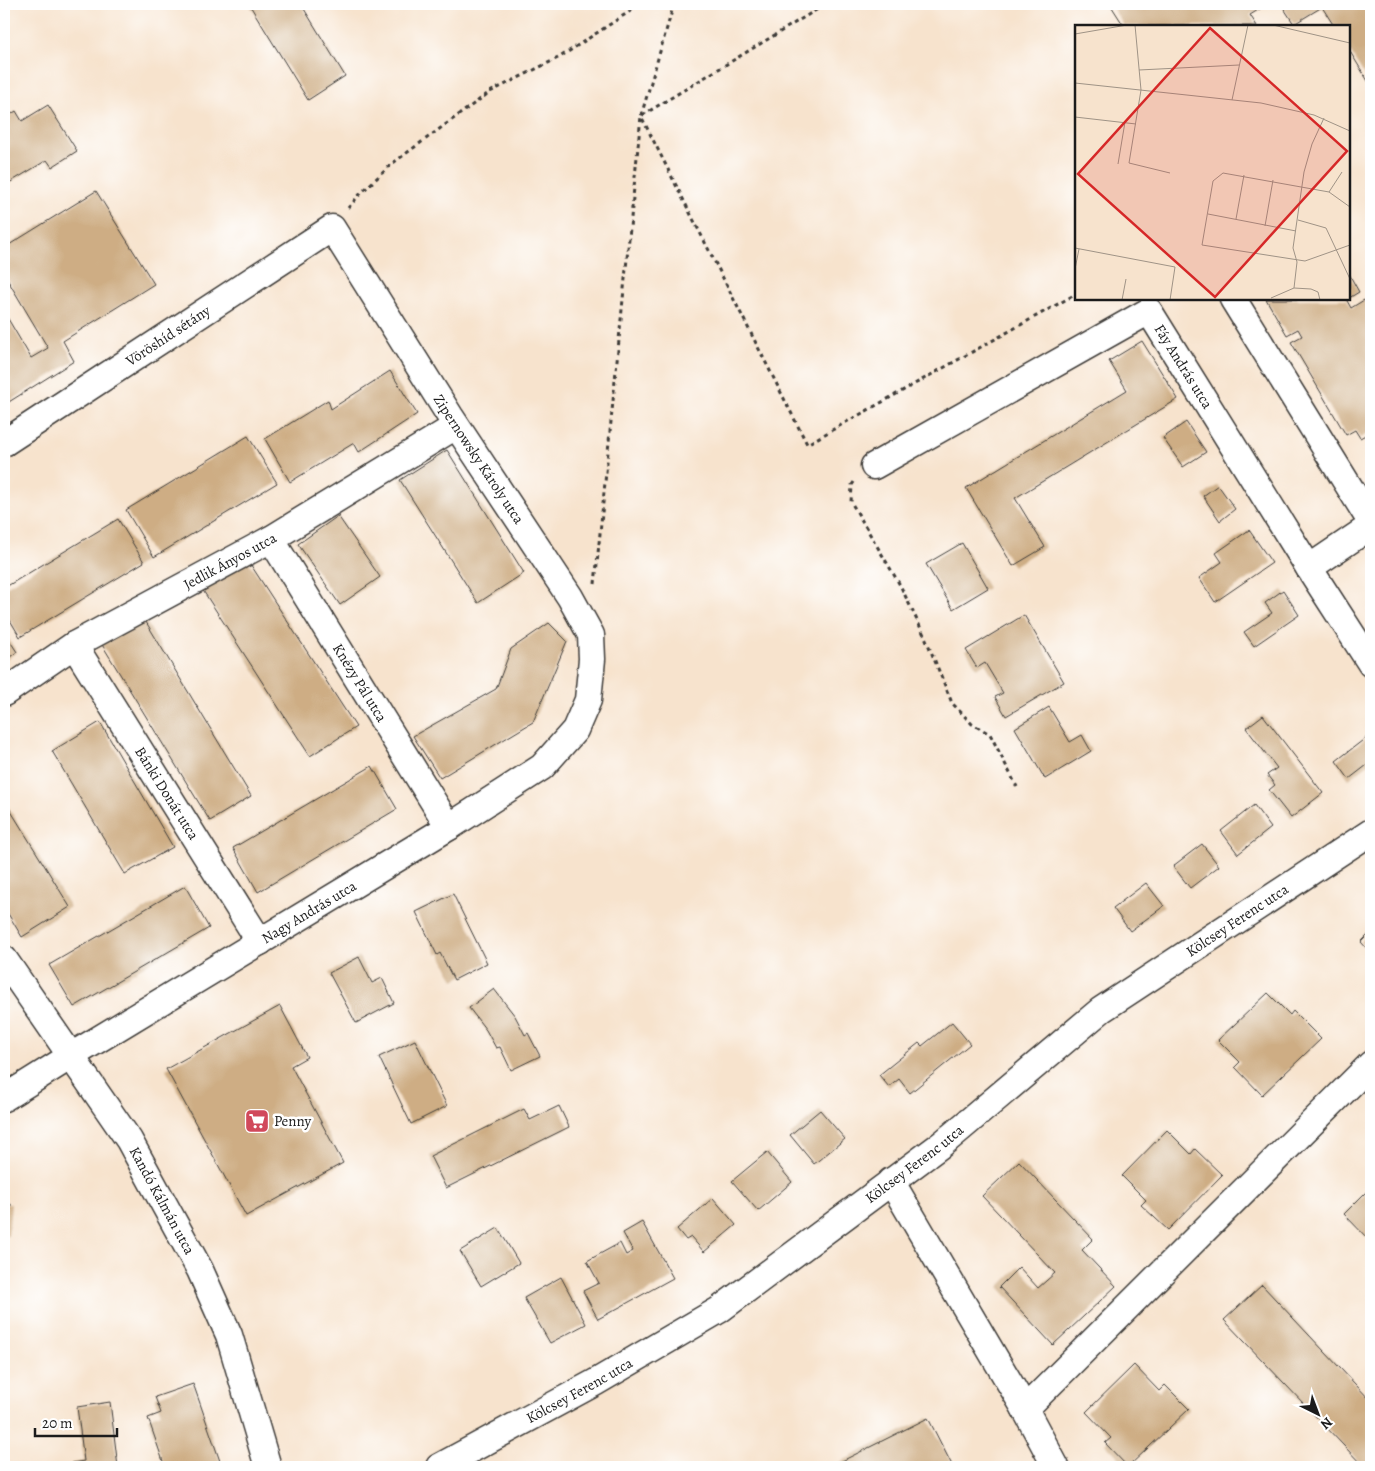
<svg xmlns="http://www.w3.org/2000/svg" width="1375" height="1471" font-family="Alegreya,serif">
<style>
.building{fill:#cead84}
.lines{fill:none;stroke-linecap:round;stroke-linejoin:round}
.minor-casing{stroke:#3d3a37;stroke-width:29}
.path{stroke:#3d3a37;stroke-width:3;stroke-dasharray:4 4;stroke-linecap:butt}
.minor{stroke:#fff;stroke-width:26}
.labels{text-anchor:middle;stroke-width:5;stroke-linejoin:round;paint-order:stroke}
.street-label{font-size:15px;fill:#1c1c1c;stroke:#fff}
.poi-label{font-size:15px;fill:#1c1c1c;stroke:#fff;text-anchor:start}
.inset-road{fill:none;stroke:#9f9386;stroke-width:1}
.view{fill:#d62828;fill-opacity:0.15;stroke:#d62828;stroke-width:2.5}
.inset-edge{fill:none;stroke:#1c1c1c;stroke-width:2.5}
</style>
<rect width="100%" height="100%" fill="#fff"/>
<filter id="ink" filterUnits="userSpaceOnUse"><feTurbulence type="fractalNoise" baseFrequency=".02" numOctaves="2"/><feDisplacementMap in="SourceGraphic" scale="10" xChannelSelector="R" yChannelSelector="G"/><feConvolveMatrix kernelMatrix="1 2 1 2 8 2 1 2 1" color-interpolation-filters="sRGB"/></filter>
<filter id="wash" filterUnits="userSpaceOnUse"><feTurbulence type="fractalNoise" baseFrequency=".0096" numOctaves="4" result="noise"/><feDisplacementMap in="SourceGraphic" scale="20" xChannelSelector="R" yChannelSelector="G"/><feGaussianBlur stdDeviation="1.12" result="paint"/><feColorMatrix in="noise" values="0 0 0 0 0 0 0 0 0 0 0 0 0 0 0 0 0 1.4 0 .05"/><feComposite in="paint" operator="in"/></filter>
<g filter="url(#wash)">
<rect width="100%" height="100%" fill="#f7e3cd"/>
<g id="blocks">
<g class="building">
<path d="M249,4H301L345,76L308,100Z"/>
<path d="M1110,4H1268L1250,15L1257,26H1124Z"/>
<path d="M1281,4H1371V86L1349,50V26H1334L1322,7L1294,24Z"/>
<path d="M48,105L77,151L52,167L47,160L4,186V119L16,111L22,121Z"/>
<path d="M96,191L154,284L63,341L74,361L4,405V312L31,358L48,348L7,279L4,281V248Z"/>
<path d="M1349,274L1359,292L1349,298Z"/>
<path d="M1266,299H1346L1351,308L1364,300L1371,313V432L1360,438L1355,430L1346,435L1291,342L1302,336L1298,329L1287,335Z"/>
<path d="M1142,341L1178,399L1015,498L1045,547L1013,566L966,488L1127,390L1109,361Z"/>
<path d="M390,371L417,414L359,452L354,443L290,482L265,439L328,400L331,409Z"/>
<path d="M1186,422L1206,452L1183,467L1163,438Z"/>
<path d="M248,436L277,483L154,557L126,510Z"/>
<path d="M447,450L524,573L478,603L400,480Z"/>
<path d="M1218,485L1235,509L1220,521L1203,496Z"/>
<path d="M338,516L380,577L340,605L298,544Z"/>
<path d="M118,519L144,562L20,637L4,610V588Z"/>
<path d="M1249,530L1272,563L1215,602L1199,578L1222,562L1216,553Z"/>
<path d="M962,543L988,588L953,609L926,564Z"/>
<path d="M247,559L356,727L310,756L202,589Z"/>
<path d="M1283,590L1299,615L1254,646L1244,632L1272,613L1265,603Z"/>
<path d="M1024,615L1064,682L1006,716L995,697L1003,693L985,663L977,668L966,650Z"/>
<path d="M143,617L251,796L210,821L101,643Z"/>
<path d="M549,623L567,641L533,722L440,778L413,736L496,689L511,649Z"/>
<path d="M4,632L17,652L4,661Z"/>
<path d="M1049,707L1070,742L1082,735L1091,751L1045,779L1015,728Z"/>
<path d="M1263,715L1323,793L1291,818L1269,790L1275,785L1267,775L1277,768L1246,728Z"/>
<path d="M100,722L173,847L125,874L52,751Z"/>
<path d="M1367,737L1371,743V762L1349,779L1336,761Z"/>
<path d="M372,766L397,809L258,892L233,848Z"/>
<path d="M4,800L70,907L22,937L4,907Z"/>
<path d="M1254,805L1271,828L1238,854L1221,831Z"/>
<path d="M1202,844L1219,866L1190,888L1173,866Z"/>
<path d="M1146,883L1164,906L1130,931L1113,908Z"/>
<path d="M185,886L209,928L74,1007L49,965Z"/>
<path d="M453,894L487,963L454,980L440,953L437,955L416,912Z"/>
<path d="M1371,932V953L1361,942Z"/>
<path d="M359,957L372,983L382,978L394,1003L356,1023L329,973Z"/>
<path d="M494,989L515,1016L525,1035L528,1033L540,1056L511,1070L500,1047L496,1048L486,1030L469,1008Z"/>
<path d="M1268,993L1290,1015L1293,1011L1321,1039L1262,1095L1235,1067L1240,1062L1218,1040Z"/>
<path d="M280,1006L307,1057L291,1066L343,1163L246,1216L166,1069Z"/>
<path d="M952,1022L970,1044L910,1093L899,1079L889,1087L879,1075L919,1043L922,1046Z"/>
<path d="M415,1040L447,1106L411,1124L379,1057Z"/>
<path d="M559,1106L569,1127L446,1188L430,1156L524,1109L530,1120Z"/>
<path d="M820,1110L845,1139L814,1164L790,1135Z"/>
<path d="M1167,1130L1191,1154L1195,1149L1222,1175L1168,1230L1141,1205L1146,1200L1122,1176Z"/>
<path d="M767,1152L792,1182L758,1211L732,1181Z"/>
<path d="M1019,1161L1093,1239L1082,1250L1116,1286L1053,1345L999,1287L1019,1267L1038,1288L1055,1273L982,1196Z"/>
<path d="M1371,1187V1242L1344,1214Z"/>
<path d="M713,1198L736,1225L704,1252L691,1237L686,1240L677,1229Z"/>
<path d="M4,1204H11L8,1236H4Z"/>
<path d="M642,1222L673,1278L598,1319L583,1291L599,1283L587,1261L620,1243L626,1255L633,1251L623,1233Z"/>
<path d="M498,1228L519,1263L481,1286L460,1251Z"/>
<path d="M561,1277L586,1324L550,1343L524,1298Z"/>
<path d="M1262,1285L1371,1401V1467H1364L1224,1320Z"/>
<path d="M1134,1365L1159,1391L1165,1385L1189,1409L1128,1467L1105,1443L1111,1438L1086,1412Z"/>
<path d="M193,1384L195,1389L222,1467H165L148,1418L161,1413L155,1397Z"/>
<path d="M110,1402L118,1467H72V1463L84,1461L77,1407Z"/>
<path d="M928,1418L953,1467H830Z"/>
</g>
</g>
</g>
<g filter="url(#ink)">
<use href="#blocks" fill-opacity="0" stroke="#3d3a37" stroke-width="1"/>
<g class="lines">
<defs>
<g id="minor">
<path d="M1233,299L1371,522"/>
<path id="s1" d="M4,443L332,228L450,416L570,597L591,635L592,659L588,700L575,730L542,767L449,827L71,1056L4,1098"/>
<path id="s2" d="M874,466L1149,311L1309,568L1371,664"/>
<path id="s3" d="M271,539L449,827"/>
<path d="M1309,568L1371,526"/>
<path id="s4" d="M74,645L260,942"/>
<path id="s5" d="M4,693L74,645L271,539L456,426"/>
<path id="s6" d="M4,959L129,1140L200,1270L229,1335L268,1467"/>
<path d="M891,1181L1025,1409L1056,1467"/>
<path d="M1025,1409L1371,1064"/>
<path id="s7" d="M439,1467L596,1382L719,1310L942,1144L1101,1010L1371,832"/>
</g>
</defs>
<use href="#minor" class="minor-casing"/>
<g class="path">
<path d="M674,4L641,116L807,444L1076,294"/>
<path d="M348,208L362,192L393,163L490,92L560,57L641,4"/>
<path d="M854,482L852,485L851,502L900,585L926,639L952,703L972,724L990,734L1017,787"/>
<path d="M595,584L641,116L826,4"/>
</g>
<use href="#minor" class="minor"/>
</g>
</g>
<defs>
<symbol id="supermarket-square" viewBox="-11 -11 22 22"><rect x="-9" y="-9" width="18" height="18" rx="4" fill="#d1495b" stroke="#fff"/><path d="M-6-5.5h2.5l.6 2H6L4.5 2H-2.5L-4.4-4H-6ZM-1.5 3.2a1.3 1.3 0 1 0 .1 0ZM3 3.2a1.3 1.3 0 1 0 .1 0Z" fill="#fff"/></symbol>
</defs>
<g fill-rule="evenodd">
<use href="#supermarket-square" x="243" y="1107" width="28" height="28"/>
</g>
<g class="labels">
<g class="street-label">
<text dy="5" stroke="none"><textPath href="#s1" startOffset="196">Vöröshíd sétány</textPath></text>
<text dy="5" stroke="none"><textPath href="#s2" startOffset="381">Fáy András utca</textPath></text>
<text dy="5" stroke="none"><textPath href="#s1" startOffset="666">Zipernowsky Károly utca</textPath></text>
<text dy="5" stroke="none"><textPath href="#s5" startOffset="262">Jedlik Ányos utca</textPath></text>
<text dy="5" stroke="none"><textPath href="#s3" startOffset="169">Knézy Pál utca</textPath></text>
<text dy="5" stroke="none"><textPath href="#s4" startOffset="175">Bánki Donát utca</textPath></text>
<text transform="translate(309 912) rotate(-31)" y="5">Nagy András utca</text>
<text dy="5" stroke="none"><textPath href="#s7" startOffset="970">Kölcsey Ferenc utca</textPath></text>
<text dy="5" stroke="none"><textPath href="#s7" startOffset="565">Kölcsey Ferenc utca</textPath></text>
<text dy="5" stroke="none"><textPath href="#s6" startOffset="289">Kandó Kálmán utca</textPath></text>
<text dy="5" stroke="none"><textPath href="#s7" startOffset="160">Kölcsey Ferenc utca</textPath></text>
</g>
<g class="poi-label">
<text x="274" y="1126">Penny</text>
</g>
</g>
<g transform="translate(1075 25)">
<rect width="275" height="275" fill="#f7e3cd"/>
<path class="inset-road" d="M60,0L66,65L54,138L95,148M198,0L275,18M0,9L52,0M64,45L164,40M0,58L186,78L239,90L275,106M157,75L173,0M0,92L61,99M43,139L50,97M254,167L267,147M275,182L254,167L148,148L138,156L127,220L230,236L275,220M133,189L221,206M161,194L169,150M223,195L251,203L275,254M190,201L198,155M0,223L100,242L95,275M0,244L4,224M219,263L222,237L218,223L229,147L237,119L249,93M196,273L219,263L236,264L243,267L245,275M47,275L51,254"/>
<path class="view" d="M135,3L272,126L140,272L3,149Z"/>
<rect width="275" height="275" class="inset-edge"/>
</g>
<rect width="1375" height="1471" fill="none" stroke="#fff" stroke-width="20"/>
<g transform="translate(1318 1414) rotate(138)" stroke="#ffffff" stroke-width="4" paint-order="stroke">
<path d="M0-4L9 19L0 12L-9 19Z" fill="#1c1c1c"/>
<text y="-8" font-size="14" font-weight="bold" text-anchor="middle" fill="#1c1c1c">N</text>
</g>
<path d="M35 1428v8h82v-8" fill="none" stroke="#1c1c1c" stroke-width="2.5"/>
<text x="42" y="1428" font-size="15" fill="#1c1c1c" stroke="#ffffff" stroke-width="4" paint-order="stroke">20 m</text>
</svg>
